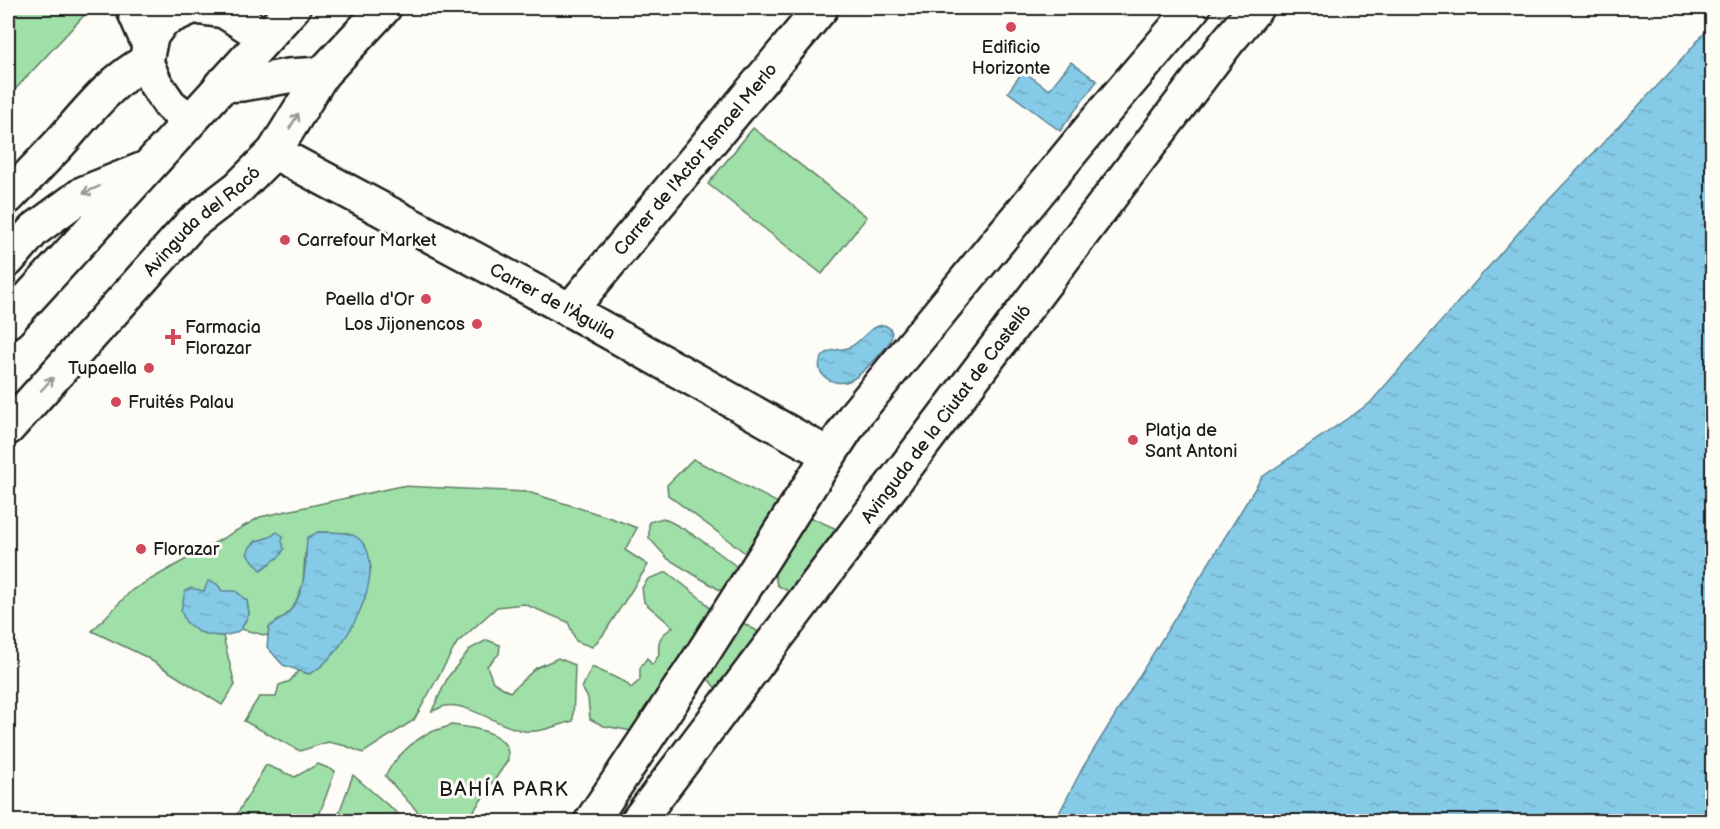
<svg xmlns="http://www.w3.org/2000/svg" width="1720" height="829" font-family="'Balsamiq Sans',sans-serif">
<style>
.grass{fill:#9fdfa8;stroke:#5e7e62;stroke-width:1.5}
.water{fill:url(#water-ripples);stroke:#5b8495;stroke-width:1.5}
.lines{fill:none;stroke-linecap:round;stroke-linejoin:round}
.street-casing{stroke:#1c1c1c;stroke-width:38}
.secondary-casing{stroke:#1c1c1c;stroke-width:38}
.street{stroke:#fdfcf7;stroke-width:33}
.secondary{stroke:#fdfcf7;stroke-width:33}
.oneway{stroke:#989794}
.poi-dot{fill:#d1495b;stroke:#fdfcf7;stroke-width:2}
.labels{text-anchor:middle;stroke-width:6;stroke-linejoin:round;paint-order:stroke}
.poi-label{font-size:18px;fill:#1c1c1c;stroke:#fdfcf7;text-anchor:start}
.street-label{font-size:18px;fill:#1c1c1c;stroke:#fdfcf7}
.neighbourhood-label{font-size:20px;letter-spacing:1.5px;fill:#1c1c1c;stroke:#fdfcf7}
</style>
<defs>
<pattern id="water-ripples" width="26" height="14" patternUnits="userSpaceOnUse" patternTransform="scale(1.5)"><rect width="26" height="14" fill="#85cae6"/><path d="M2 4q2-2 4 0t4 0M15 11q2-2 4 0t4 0" fill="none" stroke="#72adc5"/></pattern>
</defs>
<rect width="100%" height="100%" fill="#fdfcf7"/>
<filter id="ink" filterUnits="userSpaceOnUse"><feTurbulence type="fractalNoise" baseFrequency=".0167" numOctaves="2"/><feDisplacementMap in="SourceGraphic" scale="12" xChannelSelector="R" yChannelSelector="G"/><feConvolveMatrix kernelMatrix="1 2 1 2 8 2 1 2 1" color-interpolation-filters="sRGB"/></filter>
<g filter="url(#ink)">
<g class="grass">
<path d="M8,8H91L8,97Z"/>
<path d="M753,128L867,217L822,274L708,184Z"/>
<path d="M693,459L786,507L760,548L744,552L668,495L667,485Z"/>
<path d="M401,486L528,492L611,518L637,528L625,550L648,565L603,635L592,647L576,641L568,622L524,604L497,607L457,643L414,720L363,753L346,746L328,742L300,751L244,721L259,697H276L279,685L290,681L298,671L309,674L364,601L371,567L359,540L347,533L318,532L305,554L303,584L294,606L286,615L269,627L268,636L241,629L249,614L247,601L209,635L223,636L235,685L222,705L144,656L92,631L132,590L260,517Z"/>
<path d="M805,515L839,530C821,549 809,573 793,594L777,585L774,570Z"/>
<path d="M663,518C692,532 716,550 741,570L723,592L668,559L649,538V522Z"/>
<path d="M667,572L704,601L716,617L643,733L604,726L590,719L588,698L582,688L592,667L625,682L631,688L640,680V668L647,658L652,665L659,655C657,639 661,635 673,627L644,602L642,588L648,579Z"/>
<path d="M734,618L766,636L722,696L704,674Z"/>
<path d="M487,640L500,645L499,654L487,666L493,682L510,692L536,668L558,658L575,665L573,721C558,725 540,733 524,731C499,727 468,702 445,706C441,707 436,710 432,711L448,677L470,649Z"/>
<path d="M452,725C469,728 496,729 506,746C508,749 508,756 508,760L467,821H426L385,776C394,759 411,742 429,733C436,730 444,728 452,725Z"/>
<path d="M318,764L335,771L317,821H233L266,765L295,777Z"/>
<path d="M353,775L405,820V821H336Z"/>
</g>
<g class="water">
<path d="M1712,24V821H1055L1083,767L1262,477L1370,403L1526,224L1677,65Z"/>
<path d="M1071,62L1097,81L1060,131L1008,92L1023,71L1049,90Z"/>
<path d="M884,325C889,327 892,329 892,335C892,345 858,378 849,381C830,388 810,370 824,355C831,348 842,351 850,347C863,341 868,326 884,325Z"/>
<path d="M277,532L283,536L282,542L284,549L280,556L261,570L247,554L250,547L256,541L270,537Z"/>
<path d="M318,532C331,533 349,530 359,539C393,569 342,660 309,674L283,665L267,647L269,627C275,623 280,620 285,616C307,596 305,565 307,538Z"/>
<path d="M208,581C216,582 219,585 222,591H236L247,601L249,614L241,629L235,633L223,636L209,635L197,631L186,622L181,611L185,591L191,588L204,591Z"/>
</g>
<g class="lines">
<defs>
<g id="street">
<path d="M133,8L149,45"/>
<path d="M202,8L224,11L265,37"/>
<path d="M221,85L242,84L288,76L322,74"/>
<path d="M189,120L170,105L155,83L146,62L151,36L163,20L190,8"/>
<path id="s1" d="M274,152L570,310L829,455"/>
<path d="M8,197C25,180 42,162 59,144C83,117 113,78 146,62"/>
<path d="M8,260L34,230L84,193L146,168"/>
<path id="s2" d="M570,310L821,8"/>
<path id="s3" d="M8,428L192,223L239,187L274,152L322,74L384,8"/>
<path d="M591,822L700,658L829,455L856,414L1104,112L1193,8"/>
<path id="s4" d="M637,822L1228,41L1256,8"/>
</g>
<path id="secondary" d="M8,321L293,8"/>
</defs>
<use href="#street" class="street-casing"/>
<use href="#secondary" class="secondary-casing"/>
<use href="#street" class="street"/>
<use href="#secondary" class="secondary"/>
</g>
<defs><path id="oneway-shaft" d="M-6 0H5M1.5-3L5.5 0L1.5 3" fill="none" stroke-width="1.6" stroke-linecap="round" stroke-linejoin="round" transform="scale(1.5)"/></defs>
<g class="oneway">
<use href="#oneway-shaft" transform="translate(294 121) rotate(-59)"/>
<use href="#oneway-shaft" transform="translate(91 190) rotate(156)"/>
<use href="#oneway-shaft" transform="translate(47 384) rotate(-48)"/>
</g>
</g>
<g class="poi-dot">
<circle cx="1011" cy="27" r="6"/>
<circle cx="285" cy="240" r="6"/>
<circle cx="426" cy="299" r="6"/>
<circle cx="477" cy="324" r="6"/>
<path d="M170 328h6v6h6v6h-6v6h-6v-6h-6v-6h6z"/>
<circle cx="149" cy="368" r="6"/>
<circle cx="116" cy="402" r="6"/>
<circle cx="1133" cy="440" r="6"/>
<circle cx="141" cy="549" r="6"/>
</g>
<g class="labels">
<g class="poi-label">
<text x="1011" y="53" text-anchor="middle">Edificio<tspan x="1011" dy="21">Horizonte</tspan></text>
<text x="297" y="246">Carrefour Market</text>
<text x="414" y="305" text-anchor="end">Paella d'Or</text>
<text x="465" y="330" text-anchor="end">Los Jijonencos</text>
<text x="185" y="333">Farmacia<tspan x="185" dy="21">Florazar</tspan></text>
<text x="137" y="374" text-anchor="end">Tupaella</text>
<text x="128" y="408">Fruités Palau</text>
<text x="1145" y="436">Platja de<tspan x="1145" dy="21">Sant Antoni</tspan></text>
<text x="153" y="555">Florazar</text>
</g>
<g class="street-label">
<text dy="6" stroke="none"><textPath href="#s2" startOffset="196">Carrer de l'Actor Ismael Merlo</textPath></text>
<text dy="6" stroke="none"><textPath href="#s3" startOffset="284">Avinguda del Racó</textPath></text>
<text dy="6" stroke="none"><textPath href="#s1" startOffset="316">Carrer de l'Àguila</textPath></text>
<text dy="6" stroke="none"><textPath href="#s4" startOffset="512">Avinguda de la Ciutat de Castelló</textPath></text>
</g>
<g class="neighbourhood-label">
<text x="504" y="796">BAHÍA PARK</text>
</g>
</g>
<rect width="1720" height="829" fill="none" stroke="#fdfcf7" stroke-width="30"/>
<rect x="15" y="15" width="1690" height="799" fill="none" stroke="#1c1c1c" stroke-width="2" filter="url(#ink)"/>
</svg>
